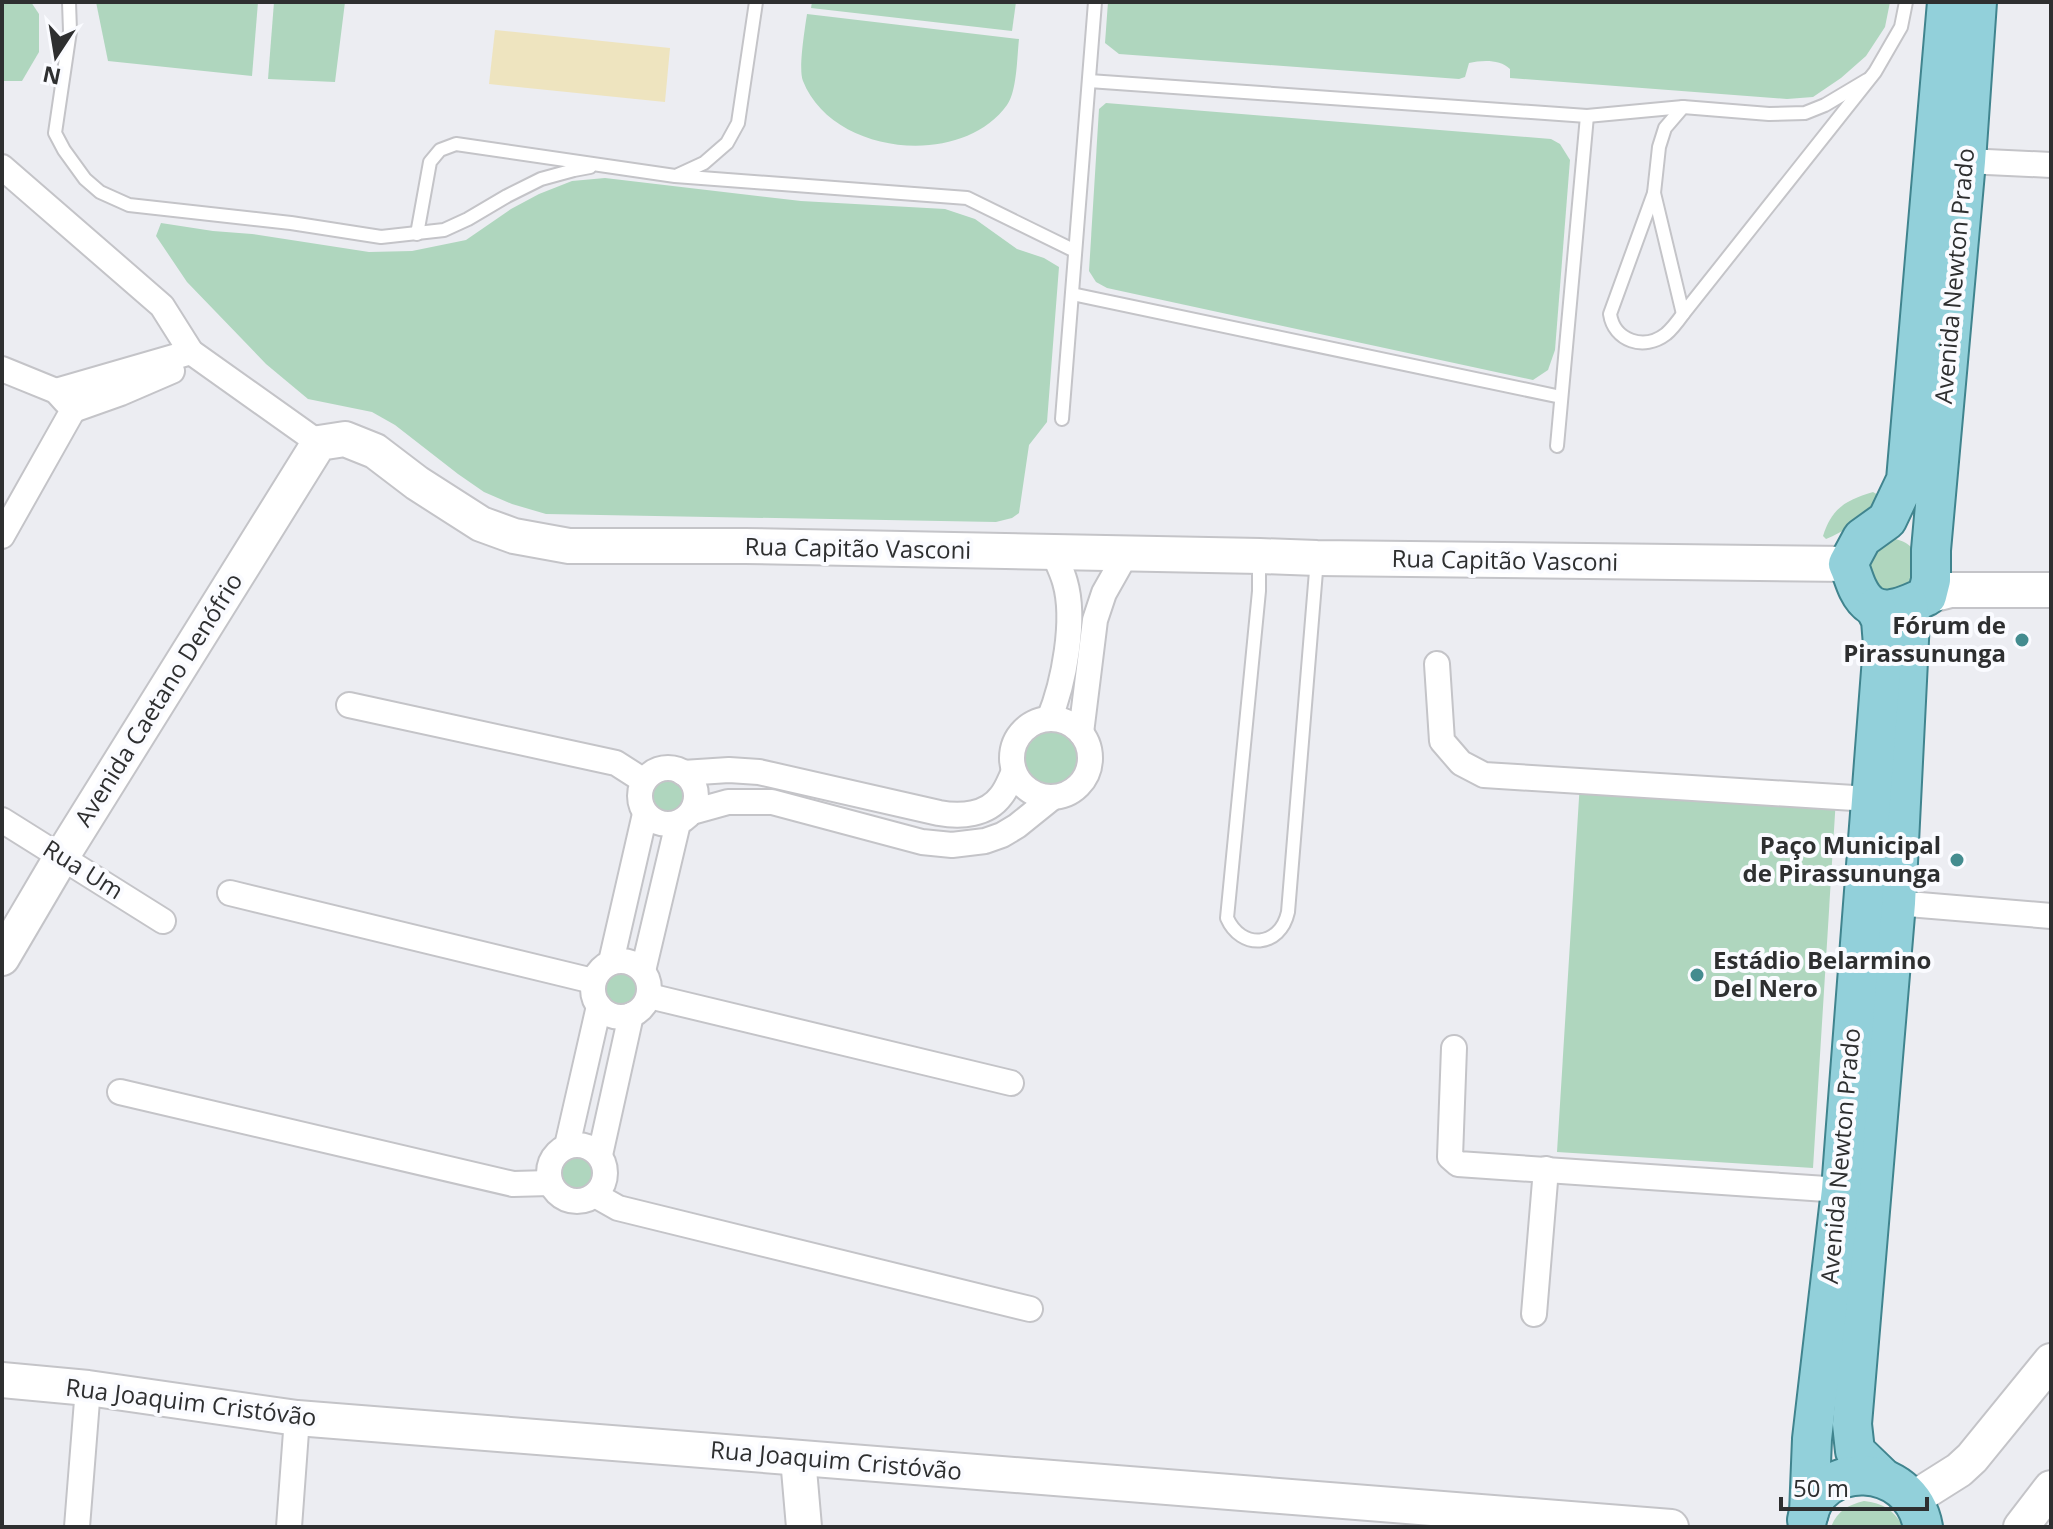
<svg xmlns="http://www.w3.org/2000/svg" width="2053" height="1529" font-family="'Open Sans',sans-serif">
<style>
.green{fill:#afd6be}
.sand{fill:#eee4bf}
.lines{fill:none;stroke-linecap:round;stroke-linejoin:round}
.lane-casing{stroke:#c4c4c8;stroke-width:16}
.street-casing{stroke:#c4c4c8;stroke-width:28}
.secondary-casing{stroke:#c4c4c8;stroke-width:38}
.primary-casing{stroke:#40848e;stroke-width:42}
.lane{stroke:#fff;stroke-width:12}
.street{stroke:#fff;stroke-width:24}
.secondary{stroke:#fff;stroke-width:34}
.primary{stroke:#92d0da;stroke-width:38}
.poi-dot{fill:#448c8f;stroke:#fafbff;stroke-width:3}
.labels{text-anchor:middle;stroke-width:8;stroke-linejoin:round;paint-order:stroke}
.street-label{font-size:24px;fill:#2e2f30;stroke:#fafbff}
.poi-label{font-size:24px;font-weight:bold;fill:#2e2f30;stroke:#fafbff;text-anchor:end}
</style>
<rect width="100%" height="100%" fill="#ecedf2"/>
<g class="green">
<path d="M2,2H31L39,14V52L22,81H2Z"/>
<path d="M96,2H258L252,76L108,61Z"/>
<path d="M274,2H345L335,82L268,79Z"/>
<path d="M812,2H1016L1012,31L811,8Z"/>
<path d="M1108,2H1890L1885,27L1866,56L1841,78L1813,97L1787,99L1510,78V69C1500,59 1482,60 1469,63L1465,77L1459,79L1119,54L1105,43Z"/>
<path d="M807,14L1019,39C1017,57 1017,91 1007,105C961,169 832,155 803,81C798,70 805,28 807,14Z"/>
<path d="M1106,103L1551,139L1560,144L1570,160L1555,350L1548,370L1533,380L1107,288L1096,282L1089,271L1099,109Z"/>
<path d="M605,178L801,201L945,209L975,219L1017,249L1044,258L1059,267L1047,422L1029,445L1019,513L1012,518L996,522L546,514L512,504L484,492L458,474L395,425L372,412L308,399L266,364L187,282L156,236L161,223L213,231L252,234L369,252L412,251L466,240L511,209L539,194L572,181Z"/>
<path d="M1873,492L1880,496C1867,516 1848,530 1826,539L1823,536C1832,507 1847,500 1873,492Z"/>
<path d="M1891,538C1917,543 1916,554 1918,577L1900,593L1877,590L1866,555Z"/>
<circle cx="1051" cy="758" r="27"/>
<circle cx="668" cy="796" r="18"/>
<path d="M1580,782L1836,798L1813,1168L1557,1152Z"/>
<circle cx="621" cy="989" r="18"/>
<circle cx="577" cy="1173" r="18"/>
<path d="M1864,1501C1883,1503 1894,1510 1903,1527H1831C1837,1511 1848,1505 1864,1501Z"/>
</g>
<path class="sand" d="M495,30L670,48L665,102L489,84Z"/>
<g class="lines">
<defs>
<g id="lane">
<path d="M69,2L70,31L55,133L64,150L85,179L100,192L129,205L291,223L381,237L444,230L468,219L507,196L541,179L574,170L590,167"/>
<path d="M1089,81L1587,116L1683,107L1769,114L1805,113L1825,105L1867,80"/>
<path d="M1683,107L1665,128L1659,147L1654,193L1610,314C1614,341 1644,351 1666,334C1672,329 1678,321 1683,314L1875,72L1901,27L1906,2"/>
<path d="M678,175L704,163L727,143L738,123L756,2"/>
<path d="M1654,193L1683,314"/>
<path d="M417,234L430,162L440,150L456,144L675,176L967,198L1075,251"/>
<path d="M1072,294L1561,397"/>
<path d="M1062,419L1095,2"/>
<path d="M1557,446L1587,116"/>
<path d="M1259,559V591L1227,918C1241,950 1280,948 1288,912L1317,559"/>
</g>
<g id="street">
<path d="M1966,161L2051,165"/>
<path d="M2,167L162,306L191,352L319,443"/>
<path d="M2,369L56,391L66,402"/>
<path d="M56,391L191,352"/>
<path d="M73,410L121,393L172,371"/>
<path d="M2,536L73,410"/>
<path d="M1437,664L1442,741L1461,763L1484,775L1870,799"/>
<path d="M349,705L616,763L644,781"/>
<path d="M1049,719C1064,683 1076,620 1065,582C1062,571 1057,562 1053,552"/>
<circle cx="1051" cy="758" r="39"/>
<path d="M1081,733L1095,620L1104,593L1126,554"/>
<circle cx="668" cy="796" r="28"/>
<path d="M683,773L729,770L759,772L939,813C961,817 987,815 1001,796C1007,789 1010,779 1014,772"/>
<path d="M692,812L728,802H772L922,842L952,845L985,841L1002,835L1017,826L1053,797"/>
<path d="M2,820L163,921"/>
<path d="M230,893L593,981"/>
<path d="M1896,903L2051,916"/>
<circle cx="621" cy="989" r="28"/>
<path d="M611,962L645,814"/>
<path d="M643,971L678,823"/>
<path d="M649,996L1011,1083"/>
<path d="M1454,1048L1450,1157L1458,1164L1841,1190"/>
<path d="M120,1092L513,1184L550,1183"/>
<circle cx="577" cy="1173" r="28"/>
<path d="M567,1146L599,1006"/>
<path d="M600,1155L631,1015"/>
<path d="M595,1195L618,1208L1030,1309"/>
<path d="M1534,1314L1546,1169"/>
<path d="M77,1527L88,1388"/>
<path d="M289,1527L297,1418"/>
</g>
<g id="secondary">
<path d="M1927,596L1950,590H2051"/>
<path d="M2,958L62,856L319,443L345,439L375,451L417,483L481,524L514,536L569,546H745L1260,556L1317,558L1848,564"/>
<path d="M2,1380L88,1388L297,1418L1671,1527"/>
<path d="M798,1458L804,1527"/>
<path d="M1913,1499L1959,1470L1972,1458L2051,1361"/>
<path d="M2021,1527L2051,1488"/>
</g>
<g id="primary">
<path d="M1947,2L1906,480L1887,520L1862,538L1848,564C1852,572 1854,581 1858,589C1874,622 1902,608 1927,596L1931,580V550L1966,161L1977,2"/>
<path d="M1883,1478L1855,1451L1852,1424L1896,903L1910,620L1908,605"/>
<path d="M1809,1513L1812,1439L1841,1190L1883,645L1881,620L1875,608"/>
<path d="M1807,1520C1817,1459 1911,1460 1923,1527"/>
</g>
</defs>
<use href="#lane" class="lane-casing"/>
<use href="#street" class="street-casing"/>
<use href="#secondary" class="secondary-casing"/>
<use href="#primary" class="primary-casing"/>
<use href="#lane" class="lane"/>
<use href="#street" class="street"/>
<use href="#secondary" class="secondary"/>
<use href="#primary" class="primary"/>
</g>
<g class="poi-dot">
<circle cx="2022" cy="640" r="8"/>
<circle cx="1957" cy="860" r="8"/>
<circle cx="1697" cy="975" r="8"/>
</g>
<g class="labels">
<g class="street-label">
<text transform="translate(1955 276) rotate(-85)" y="8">Avenida Newton Prado</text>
<text transform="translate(858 549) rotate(1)" y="8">Rua Capitão Vasconi</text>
<text transform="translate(1505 561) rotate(1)" y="8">Rua Capitão Vasconi</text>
<text transform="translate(159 700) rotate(-58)" y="8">Avenida Caetano Denófrio</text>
<text transform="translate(83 870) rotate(32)" y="8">Rua Um</text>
<text transform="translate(1841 1156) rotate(-85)" y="8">Avenida Newton Prado</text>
<text transform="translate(191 1403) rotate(7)" y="8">Rua Joaquim Cristóvão</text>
<text transform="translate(836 1461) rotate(5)" y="8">Rua Joaquim Cristóvão</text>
</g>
<g class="poi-label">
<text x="2006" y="634">Fórum de<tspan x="2006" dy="28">Pirassununga</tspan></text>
<text x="1941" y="854">Paço Municipal<tspan x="1941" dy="28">de Pirassununga</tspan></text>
<text x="1713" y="969" text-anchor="start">Estádio Belarmino<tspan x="1713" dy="28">Del Nero</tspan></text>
</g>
</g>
<rect width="2053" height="1529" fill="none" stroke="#2e2f30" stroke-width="8"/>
<g transform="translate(56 56) rotate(192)" stroke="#fafbff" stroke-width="6" paint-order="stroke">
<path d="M0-6L14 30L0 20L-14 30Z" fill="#2e2f30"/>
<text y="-12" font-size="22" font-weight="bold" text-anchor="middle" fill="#2e2f30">N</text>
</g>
<path d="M1781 1497v12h146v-12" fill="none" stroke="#2e2f30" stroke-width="4"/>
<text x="1793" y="1497" font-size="24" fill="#2e2f30" stroke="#fafbff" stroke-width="6" paint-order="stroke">50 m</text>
</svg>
